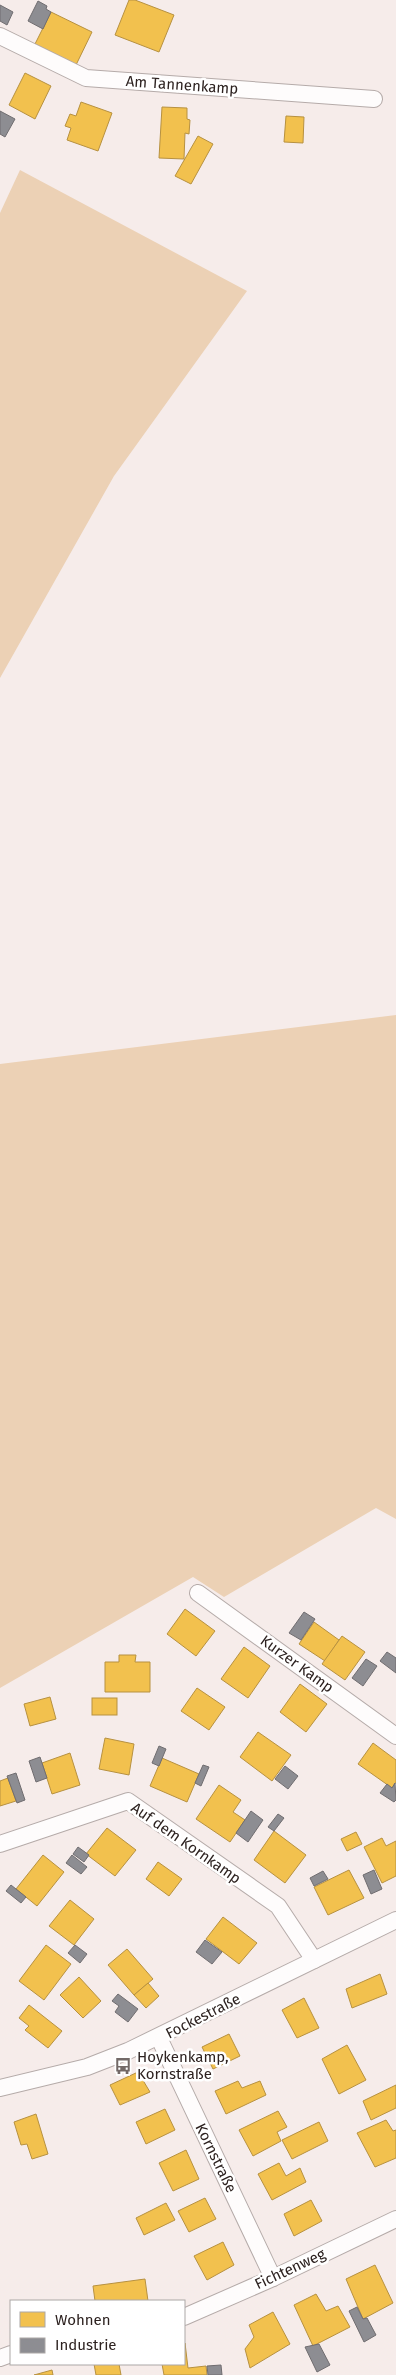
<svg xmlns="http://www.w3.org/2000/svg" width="396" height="2375" font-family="'Fira Sans',sans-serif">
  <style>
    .green { fill: #ecd1b5 }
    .homes { fill: #f2c14e; stroke: #b79140 }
    .industry { fill: #8d8d92; stroke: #706d70 }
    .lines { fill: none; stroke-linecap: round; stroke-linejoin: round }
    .minor-casing { stroke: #b5aba9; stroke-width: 18 }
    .minor { stroke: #fefcfc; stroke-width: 16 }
    .labels { text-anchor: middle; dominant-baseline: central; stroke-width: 5; stroke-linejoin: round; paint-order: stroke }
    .street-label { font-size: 15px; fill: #2d2220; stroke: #fff }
    .poi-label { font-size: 15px; fill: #2d2220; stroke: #fff; text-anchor: start }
  </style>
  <rect width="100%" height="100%" fill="#f6ecea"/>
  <g class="green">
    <path d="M20,170L247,291L114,476L0,678V213Z"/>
    <path d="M396,1015V1519L376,1508L224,1597L193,1577L0,1688V1064Z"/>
  </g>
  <g class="homes">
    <path d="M129,0H135L174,15L159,52L115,35Z"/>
    <path d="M51,12L92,32L76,65L35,44Z"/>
    <path d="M25,73L51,86L35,119L9,105Z"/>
    <path d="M81,102L112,113L98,151L67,140L71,128L65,126L70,114L76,116Z"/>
    <path d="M162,107L187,108V119L190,120L189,134L185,133L184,159L159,158Z"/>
    <path d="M286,116L304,117L303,143L284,142Z"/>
    <path d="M198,136L213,144L191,184L175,176Z"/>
    <path d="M185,1609L215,1631L196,1656L167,1634Z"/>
    <path d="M314,1622L339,1640L325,1661L299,1644Z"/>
    <path d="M342,1636L365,1652L345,1680L322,1664Z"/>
    <path d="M244,1647L270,1666L248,1698L221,1679Z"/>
    <path d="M119,1655H136L135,1662H150V1692H105V1662H119Z"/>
    <path d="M300,1684L327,1704L306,1732L280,1712Z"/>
    <path d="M197,1688L225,1707L209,1730L181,1711Z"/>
    <path d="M50,1697L56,1719L30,1726L24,1704Z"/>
    <rect x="92" y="1698" width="25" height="17"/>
    <path d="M258,1732L291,1755L272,1781L240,1757Z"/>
    <path d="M105,1738L134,1744L129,1775L99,1769Z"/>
    <path d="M373,1743L396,1760V1782L392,1788L358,1764Z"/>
    <path d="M70,1753L80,1785L52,1794L42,1763Z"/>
    <path d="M162,1758L199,1774L187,1802L150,1786Z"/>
    <path d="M8,1778L16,1801L0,1806V1781Z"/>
    <path d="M219,1785L241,1800L233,1812L245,1820L230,1842L196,1819Z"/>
    <path d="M107,1828L136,1850L115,1876L86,1854Z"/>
    <path d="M274,1831L306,1855L285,1883L254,1860Z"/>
    <path d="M356,1832L362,1844L347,1851L341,1839Z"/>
    <path d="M382,1838L386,1846L396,1841V1876L382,1883L364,1847Z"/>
    <path d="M43,1855L64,1872L37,1906L16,1889Z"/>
    <path d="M158,1862L182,1879L169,1896L146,1879Z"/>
    <path d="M349,1870L364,1898L328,1915L314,1887Z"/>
    <path d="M70,1900L94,1919L74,1945L49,1926Z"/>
    <path d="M223,1917L257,1943L239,1964L206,1939Z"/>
    <path d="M46,1945L71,1964L44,2000L19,1981Z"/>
    <path d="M127,1949L153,1979L134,1995L108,1965Z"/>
    <path d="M380,1974L387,1994L352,2008L346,1989Z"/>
    <path d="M79,1977L101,2001L83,2018L60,1995Z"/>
    <path d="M148,1983L159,1996L146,2008L134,1995Z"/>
    <path d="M304,1998L319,2028L297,2038L282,2010Z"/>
    <path d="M29,2005L62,2031L48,2048L25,2030L29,2026L19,2018Z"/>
    <path d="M229,2034L240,2056L213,2069L202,2047Z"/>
    <path d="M347,2045L366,2080L339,2094L322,2059Z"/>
    <path d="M138,2072L150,2092L120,2105L110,2085Z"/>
    <path d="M238,2081L242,2088L260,2081L266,2095L226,2114L215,2091Z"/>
    <path d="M396,2085V2108L371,2120L363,2101Z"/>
    <path d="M165,2109L175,2130L146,2144L136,2122Z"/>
    <path d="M278,2111L287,2127L277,2132L281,2141L253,2156L239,2130Z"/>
    <path d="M36,2114L48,2154L32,2159L27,2144L21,2145L14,2122Z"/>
    <path d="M386,2120L393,2131L396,2130V2158L375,2167L357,2133Z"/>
    <path d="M319,2122L328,2141L292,2159L282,2140Z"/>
    <path d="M186,2150L199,2179L173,2191L159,2163Z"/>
    <path d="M279,2163L286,2176L300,2168L306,2182L272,2200L258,2174Z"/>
    <path d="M205,2198L216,2219L189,2232L178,2211Z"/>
    <path d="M311,2200L322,2221L294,2236L284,2214Z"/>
    <path d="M166,2203L175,2220L144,2235L136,2218Z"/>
    <path d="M223,2242L234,2265L207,2280L194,2256Z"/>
    <path d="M375,2265L393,2303L363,2319L346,2279Z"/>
    <path d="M145,2279L148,2301H95L93,2286Z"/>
    <path d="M316,2294L326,2311L338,2306L350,2327L313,2346L294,2305Z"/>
    <path d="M273,2312L290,2344L250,2368L245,2349L254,2337L249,2325Z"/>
    <path d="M185,2343L188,2368L206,2366L207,2375H164L162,2364H184Z"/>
    <path d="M94,2364H119L121,2375H96Z"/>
    <path d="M52,2370L53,2375H34Z"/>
  </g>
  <g class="industry">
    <path d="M38,1L47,6L46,9L51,12L43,29L28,21Z"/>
    <path d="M0,5L13,12L7,25L0,21Z"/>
    <path d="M0,111L15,119L5,137L0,134Z"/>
    <path d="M304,1612L315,1619L301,1640L289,1633Z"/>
    <path d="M387,1652L396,1658V1673L380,1661Z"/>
    <path d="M366,1659L377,1666L363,1686L352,1678Z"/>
    <path d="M159,1746L166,1749L159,1766L152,1763Z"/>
    <path d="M40,1757L47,1778L36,1782L29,1761Z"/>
    <path d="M203,1765L209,1767L201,1786L195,1783Z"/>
    <path d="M285,1766L298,1776L288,1789L275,1779Z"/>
    <path d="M16,1773L25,1800L17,1803L7,1776Z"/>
    <path d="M395,1783L396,1800L394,1802L380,1793L387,1784L392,1788Z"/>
    <path d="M251,1811L263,1820L248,1842L236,1833Z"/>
    <path d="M278,1814L284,1818L274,1831L268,1827Z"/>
    <path d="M78,1847L89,1855L84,1862L73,1854Z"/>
    <path d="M72,1855L87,1867L81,1874L66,1863Z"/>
    <path d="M374,1870L382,1889L371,1894L363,1875Z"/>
    <path d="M323,1871L328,1879L314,1886L310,1878Z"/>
    <path d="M11,1885L26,1897L21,1903L6,1891Z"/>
    <path d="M205,1940L222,1952L212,1964L196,1952Z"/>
    <path d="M75,1945L87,1954L80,1963L68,1953Z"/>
    <path d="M118,1994L138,2009L128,2022L115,2012L119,2006L112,2001Z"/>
    <path d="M357,2307L363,2319L367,2318L376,2335L364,2342L349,2311Z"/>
    <path d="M319,2344L330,2365L317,2372L305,2347Z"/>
    <path d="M221,2365L222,2375H208L207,2366Z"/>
  </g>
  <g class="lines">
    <g class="minor-casing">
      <g id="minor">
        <path d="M0,36L86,78L374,99"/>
        <path d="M198,1593L396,1736"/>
        <path d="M0,1844L128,1801L278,1906L314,1960"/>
        <path d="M159,2038L273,2278"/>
        <path d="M0,2088L87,2067L128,2051L396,1920"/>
        <path d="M184,2317L273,2278L396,2219"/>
        <path d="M0,2358L11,2354"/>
      </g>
    </g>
    <use href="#minor" class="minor"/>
  </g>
  <defs>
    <g id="bus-bare" transform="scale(1.35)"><path d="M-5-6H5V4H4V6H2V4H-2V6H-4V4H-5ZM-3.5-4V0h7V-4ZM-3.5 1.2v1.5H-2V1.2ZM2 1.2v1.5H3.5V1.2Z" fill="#736967" stroke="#fff" stroke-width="2.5" paint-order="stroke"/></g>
  </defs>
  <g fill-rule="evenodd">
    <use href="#bus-bare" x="123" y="2066"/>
  </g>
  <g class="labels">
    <g class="street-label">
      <text transform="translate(182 85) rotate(4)">Am Tannenkamp</text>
      <text transform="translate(297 1664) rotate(36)">Kurzer Kamp</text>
      <text transform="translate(186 1843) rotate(35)">Auf dem Kornkamp</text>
      <text transform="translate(203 2016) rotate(-27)">Fockestraße</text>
      <text transform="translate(216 2158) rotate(64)">Kornstraße</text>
      <text transform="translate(290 2269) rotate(-25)">Fichtenweg</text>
    </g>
    <g class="poi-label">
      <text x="137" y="2057">Hoykenkamp,<tspan x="137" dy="17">Kornstraße</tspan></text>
    </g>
  </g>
  <rect x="10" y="2300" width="175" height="65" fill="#ffffff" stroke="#aba7a6"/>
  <rect x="20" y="2312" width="25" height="15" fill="#f2c14e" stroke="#aba7a6"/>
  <text x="55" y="2325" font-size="15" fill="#2d2220">Wohnen</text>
  <rect x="20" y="2338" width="25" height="15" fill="#8d8d92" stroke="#aba7a6"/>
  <text x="55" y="2350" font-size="15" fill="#2d2220">Industrie</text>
</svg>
